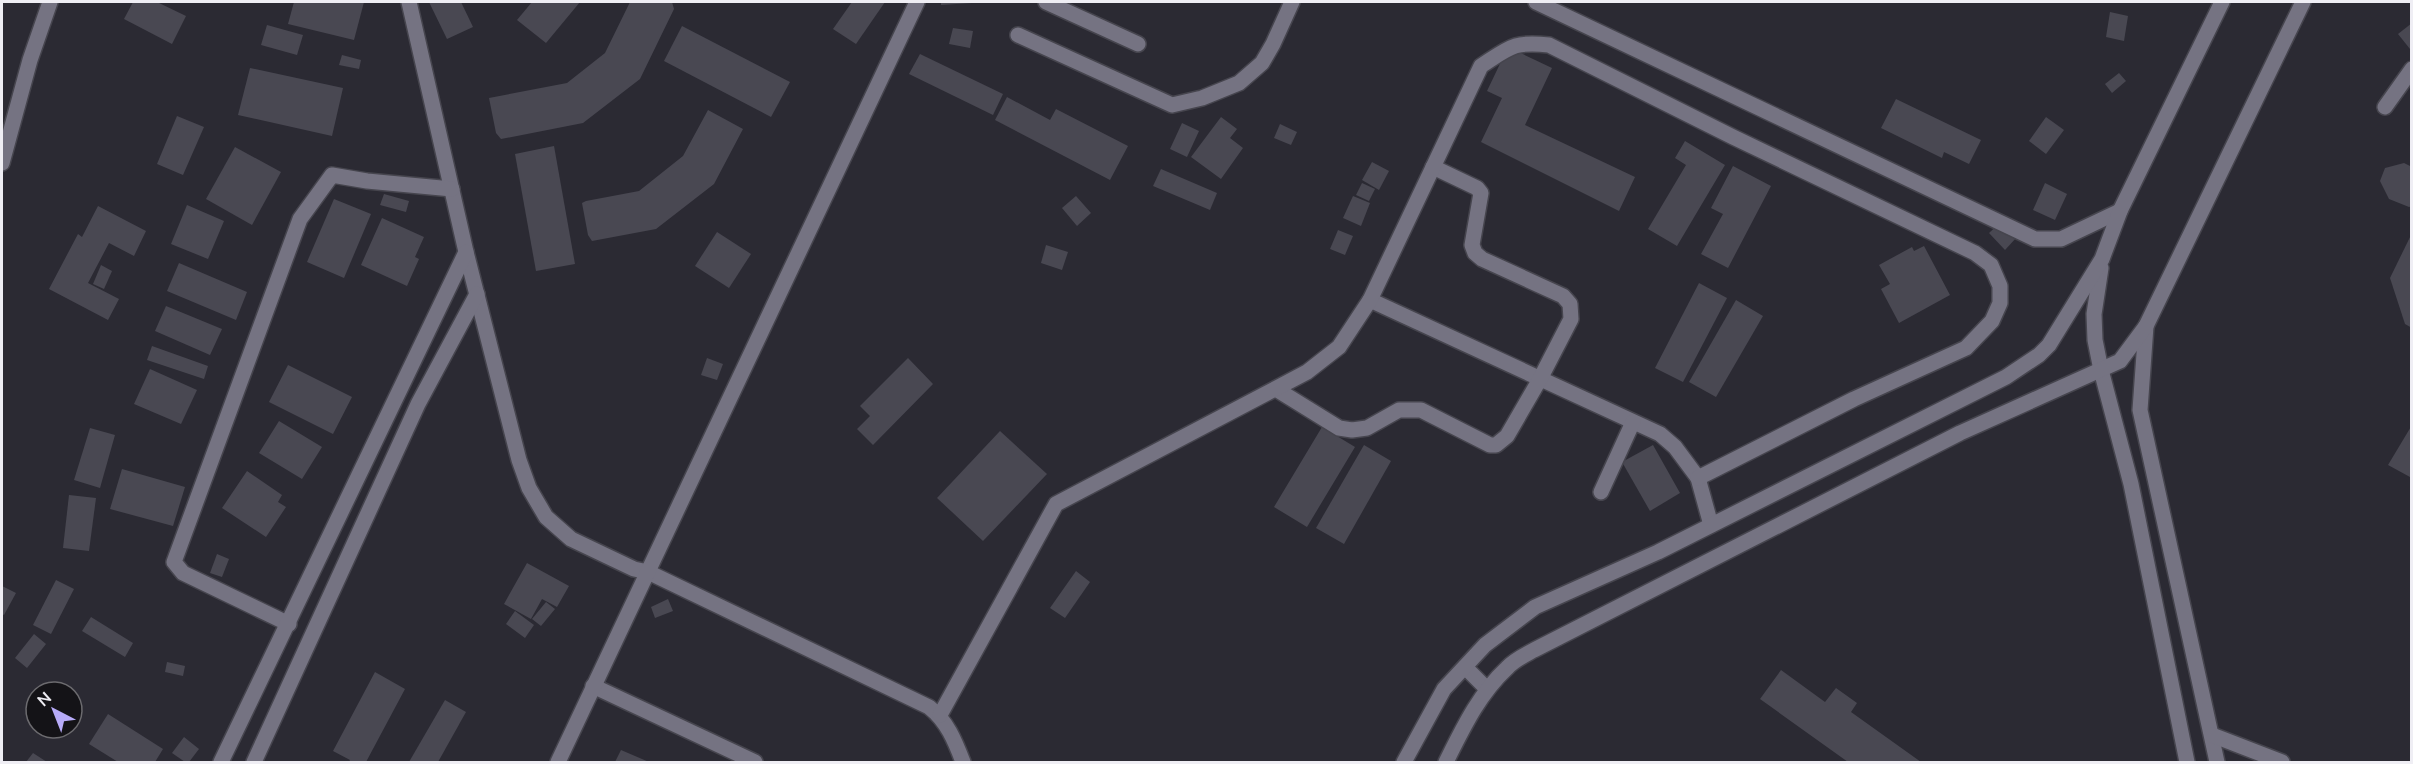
<svg xmlns="http://www.w3.org/2000/svg" width="2413" height="764" font-family="Mulish,sans-serif">
  <style>
    .building { fill: #494852 }
    .lines { fill: none; stroke-linecap: round; stroke-linejoin: round }
    .minor-casing { stroke: #46454e; stroke-width: 18 }
    .minor { stroke: #757382; stroke-width: 15 }
  </style>
  <rect width="100%" height="100%" fill="#2b2a33"/>
  <g class="building">
    <path d="M133,2H157L186,16L172,44L124,19Z"/>
    <path d="M294,2H364L354,40L288,24Z"/>
    <path d="M429,2H461L473,27L447,39Z"/>
    <path d="M532,2H580L546,43L517,20Z"/>
    <path d="M630,2H672L674,9L640,79L583,123L501,139L496,133L489,98L567,83L605,53Z"/>
    <path d="M852,2H885L856,44L833,29Z"/>
    <path d="M941,2H972V3L941,5Z"/>
    <path d="M2110,12L2128,16L2124,41L2106,37Z"/>
    <path d="M2412,23V47L2410,49L2398,34Z"/>
    <path d="M267,25L303,35L297,55L261,45Z"/>
    <path d="M682,26L790,82L771,117L664,61Z"/>
    <path d="M953,28L973,31L970,48L949,44Z"/>
    <path d="M1508,47L1552,68L1525,125L1635,177L1619,211L1481,142L1502,98L1487,91Z"/>
    <path d="M920,54L1003,94L993,115L909,74Z"/>
    <path d="M342,55L361,60L359,69L339,65Z"/>
    <path d="M250,68L343,88L332,136L238,115Z"/>
    <path d="M2119,73L2126,81L2112,93L2105,84Z"/>
    <path d="M1007,97L1050,120L1056,109L1128,146L1110,180L995,120Z"/>
    <path d="M1896,99L1981,140L1969,164L1944,152L1942,158L1881,128Z"/>
    <path d="M708,110L743,129L714,184L656,229L592,241L588,235L582,203L586,201L639,191L683,156Z"/>
    <path d="M177,116L204,127L183,175L157,164Z"/>
    <path d="M1221,117L1237,129L1230,138L1243,148L1221,179L1191,157Z"/>
    <path d="M2046,117L2064,130L2046,154L2029,141Z"/>
    <path d="M1182,123L1199,131L1187,157L1170,149Z"/>
    <path d="M1280,124L1297,132L1291,145L1274,138Z"/>
    <path d="M1685,141L1725,165L1677,246L1648,229L1686,165L1675,158Z"/>
    <path d="M554,146L575,264L536,271L515,154Z"/>
    <path d="M235,147L281,172L252,225L206,199Z"/>
    <path d="M1372,162L1389,171L1379,190L1362,180Z"/>
    <path d="M2404,163L2412,167V206L2409,207L2389,199L2380,181L2385,168Z"/>
    <path d="M1733,166L1771,186L1728,268L1701,254L1723,214L1711,208Z"/>
    <path d="M1161,169L1217,193L1210,210L1153,186Z"/>
    <path d="M1362,183L1375,189L1369,201L1356,195Z"/>
    <path d="M2045,183L2067,194L2055,220L2033,210Z"/>
    <path d="M384,194L409,201L406,212L380,205Z"/>
    <path d="M1076,196L1091,213L1077,226L1062,208Z"/>
    <path d="M1353,196L1370,203L1361,226L1343,218Z"/>
    <path d="M334,199L371,214L344,278L307,262Z"/>
    <path d="M187,205L224,221L208,259L171,244Z"/>
    <path d="M98,206L146,231L134,256L109,243L88,283L119,299L108,320L49,289L78,234L82,237Z"/>
    <path d="M382,218L424,237L415,257L419,259L407,286L361,265Z"/>
    <path d="M2002,221L2017,237L2005,250L1989,233Z"/>
    <path d="M1338,230L1353,236L1345,255L1330,249Z"/>
    <path d="M717,232L751,254L729,288L695,266Z"/>
    <path d="M2412,233V328L2405,324L2390,278Z"/>
    <path d="M1046,245L1068,252L1062,270L1041,263Z"/>
    <path d="M1924,246L1950,295L1899,323L1881,289L1890,284L1879,265L1912,247L1914,251Z"/>
    <path d="M179,263L247,292L236,320L167,291Z"/>
    <path d="M101,265L112,271L104,289L93,284Z"/>
    <path d="M1699,283L1727,298L1683,382L1655,368Z"/>
    <path d="M1736,300L1763,316L1716,397L1689,382Z"/>
    <path d="M166,306L222,329L210,355L155,331Z"/>
    <path d="M152,346L208,366L204,379L147,360Z"/>
    <path d="M707,358L723,364L717,380L701,375Z"/>
    <path d="M908,358L933,384L873,445L857,429L870,416L860,406Z"/>
    <path d="M288,365L352,397L333,434L269,402Z"/>
    <path d="M150,369L197,390L181,424L134,404Z"/>
    <path d="M279,421L322,447L302,479L259,453Z"/>
    <path d="M2412,425V473L2410,477L2388,465Z"/>
    <path d="M1322,427L1355,447L1307,527L1274,507Z"/>
    <path d="M90,428L115,435L100,488L74,480Z"/>
    <path d="M1000,431L1047,474L983,541L937,498Z"/>
    <path d="M1364,445L1391,461L1344,544L1316,528Z"/>
    <path d="M1653,445L1680,493L1650,511L1622,462Z"/>
    <path d="M122,469L185,487L173,526L110,509Z"/>
    <path d="M247,471L282,495L278,502L286,507L266,537L222,508Z"/>
    <path d="M69,495L96,498L89,551L63,548Z"/>
    <path d="M217,554L229,559L222,577L210,573Z"/>
    <path d="M527,563L569,586L557,607L542,599L531,619L504,604Z"/>
    <path d="M1076,571L1090,582L1065,618L1050,608Z"/>
    <path d="M56,580L74,589L51,634L33,625Z"/>
    <path d="M2,586L16,593L4,615L2,614Z"/>
    <path d="M668,599L673,611L655,618L651,607Z"/>
    <path d="M546,602L555,609L541,626L532,619Z"/>
    <path d="M515,611L534,625L525,638L506,624Z"/>
    <path d="M91,617L133,643L125,657L82,631Z"/>
    <path d="M34,634L46,644L27,668L15,658Z"/>
    <path d="M167,662L185,666L183,676L165,672Z"/>
    <path d="M1781,670L1825,702L1836,688L1857,703L1851,712L1921,762H1848L1760,699Z"/>
    <path d="M375,672L405,689L366,762H349L350,760L333,751Z"/>
    <path d="M445,700L466,712L438,762H409Z"/>
    <path d="M108,714L163,749L155,762H118L89,744Z"/>
    <path d="M184,737L199,749L189,762H185L172,753Z"/>
    <path d="M621,750L649,762H615Z"/>
    <path d="M33,753L47,762H26Z"/>
  </g>
  <g class="lines">
    <g class="minor-casing">
      <g id="minor">
        <path d="M409,2L466,252L519,460L529,488L546,517L571,539L634,569L648,572L929,707C947,721 955,741 963,762"/>
        <path d="M1046,2L1138,44"/>
        <path d="M1536,2L2035,239H2061L2120,211"/>
        <path d="M1018,35L1172,105L1202,98L1239,83L1262,63L1273,44L1292,2"/>
        <path d="M2385,107L2412,69"/>
        <path d="M2,163L30,60L50,2"/>
        <path d="M2101,268L2094,314L2095,340L2101,370L2131,484L2187,762"/>
        <path d="M1370,300L1660,434L1675,447L1698,478L1711,525"/>
        <path d="M2146,326L2140,410L2217,762"/>
        <path d="M1276,389L1339,428L1352,430L1367,428L1399,410H1421L1490,445H1496L1507,436L1540,379L1571,319L1570,304L1563,296L1482,259L1475,253L1472,245L1481,193L1477,188L1433,167"/>
        <path d="M1601,492L1633,422"/>
        <path d="M289,624L183,573L174,562L300,219L332,175L367,181L452,189"/>
        <path d="M1465,667L1487,689"/>
        <path d="M593,686L755,762"/>
        <path d="M940,715L1056,504L1307,372L1339,347L1370,300L1481,66C1510,47 1514,41 1549,45L1733,137L1975,253L1991,265L2000,286V303L1992,321L1966,348L1854,399L1698,478"/>
        <path d="M2212,735L2282,762"/>
        <path d="M221,762L466,252"/>
        <path d="M254,762L418,404L477,294"/>
        <path d="M558,762L917,2"/>
        <path d="M1404,762L1444,689L1485,645L1535,607L1658,552L2006,377L2039,355L2049,345L2102,259L2120,211L2222,2"/>
        <path d="M1446,762C1463,728 1479,694 1507,668C1514,660 1525,655 1534,650L1960,433L2120,361L2146,326L2303,2"/>
      </g>
    </g>
    <use href="#minor" class="minor"/>
  </g>
  <rect width="2413" height="764" fill="none" stroke="#efeef4" stroke-width="6"/>
  <g transform="translate(54 710) rotate(318)"><circle r="28" fill="#141317" stroke="#6c6b6f" stroke-width="1.5"/>
  <path d="M0-4.5L10 22L0 15L-10 22Z" fill="#b7abf8"/>
  <text y="-9" font-size="16" font-weight="bold" text-anchor="middle" fill="#efeef4">N</text>
  </g>
</svg>
